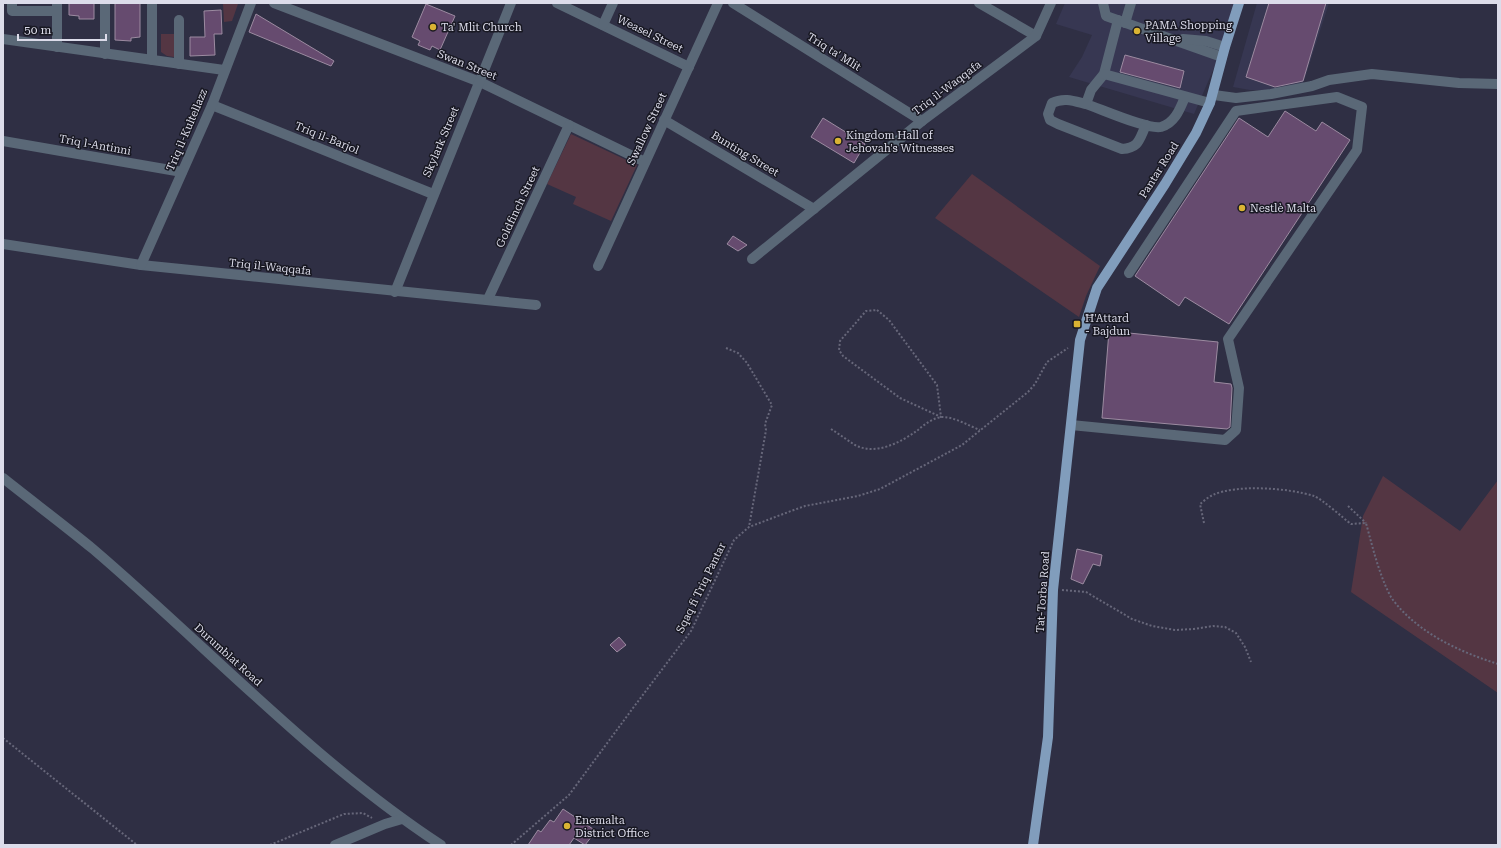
<svg xmlns="http://www.w3.org/2000/svg" width="1501" height="848" font-family="'Roboto Serif',serif">
  <style>
    .built { fill: #373752 }
    .green { fill: #543643 }
    .building { fill: #664b6f; stroke: #9c8ba1 }
    .lines { fill: none; stroke-linecap: round; stroke-linejoin: round }
    .path { stroke: #67677a; stroke-width: 2; stroke-dasharray: 2 2; stroke-linecap: butt }
    .minor { stroke: #5a6877; stroke-width: 10 }
    .major { stroke: #819dbc; stroke-width: 10 }
    .poi-dot { fill: #dab333; stroke: #181822; stroke-width: 1.5 }
    .labels { text-anchor: middle; dominant-baseline: central; stroke-width: 3; stroke-linejoin: round; paint-order: stroke }
    .poi-label { font-size: 11px; fill: #dcdcea; stroke: #181822; text-anchor: start }
    .street-label { font-size: 11px; fill: #dcdcea; stroke: #181822 }
  </style>
  <rect width="100%" height="100%" fill="#2f2f44"/>
  <g class="built">
    <path d="M1065,3H1235L1214,68L1194,114L1069,77L1082,57L1092,35L1056,24Z"/>
    <path d="M1257,3H1329L1303,84L1273,90H1250L1233,87Z"/>
  </g>
  <g class="green">
    <path d="M223,4H238L232,21L224,22Z"/>
    <path d="M161,34H177L174,57L167,56L161,52Z"/>
    <path d="M571,134L637,165L611,221L573,204L576,197L547,184Z"/>
    <path d="M972,174L1100,266L1086,296L1079,317L935,218Z"/>
    <path d="M1383,476L1460,531L1498,480V693L1351,592L1363,516Z"/>
  </g>
  <g class="building">
    <path d="M69,3H94V19H79V16L69,15Z"/>
    <path d="M115,3H140V37L131,38V41L115,40Z"/>
    <path d="M1269,3H1326L1303,81L1275,87L1246,77Z"/>
    <path d="M426,4L455,16L440,50L432,46L430,50L418,45L420,41L412,37Z"/>
    <path d="M221,10L222,34H214L215,55L190,56V37H205L204,11Z"/>
    <path d="M256,14L334,61L331,66L249,32Z"/>
    <path d="M1125,55L1184,71L1180,88L1120,72Z"/>
    <path d="M1285,111L1316,131L1322,122L1350,140L1229,324L1185,297L1179,306L1135,276L1239,118L1268,137Z"/>
    <path d="M823,118L865,144L854,163L811,137Z"/>
    <path d="M733,236L747,245L738,251L727,244Z"/>
    <path d="M1109,331L1218,342L1214,382L1231,384L1232,388L1230,427L1227,429L1102,418Z"/>
    <path d="M1077,549L1102,555L1100,566L1093,564L1083,584L1071,579Z"/>
    <path d="M619,637L626,645L617,652L610,645Z"/>
    <path d="M563,809L596,831L585,845L574,838L569,845H528L538,830L541,832L550,820L554,822Z"/>
  </g>
  <g class="lines">
    <g class="path">
      <path d="M877,310L889,320L937,385L941,417L900,398L843,356L839,350L840,341L866,311Z"/>
      <path d="M726,348L738,353L747,363L772,405L765,424L766,430L749,527"/>
      <path d="M831,429C839,434 847,440 855,445C876,456 901,442 918,430C925,424 933,418 942,417C955,417 969,426 980,430"/>
      <path d="M1348,506L1366,523"/>
      <path d="M1204,523L1200,504C1204,501 1208,497 1213,495C1236,484 1289,488 1314,496C1322,499 1343,518 1351,524L1366,523C1372,545 1377,566 1386,587C1388,591 1390,596 1393,600C1418,633 1460,652 1498,664"/>
      <path d="M1062,590L1086,592L1132,619L1152,626L1175,630L1194,629L1213,626L1225,627L1236,633L1245,647L1251,662"/>
      <path d="M3,738L137,845"/>
      <path d="M270,845L344,814L363,813L372,818"/>
      <path d="M511,845L569,795L633,708L691,631L734,540L749,527L791,511L805,506L858,496L880,489L962,445L1028,392L1035,384L1047,362L1068,348"/>
    </g>
    <g class="minor">
      <path d="M274,3L480,82L645,162"/>
      <path d="M557,3L689,67"/>
      <path d="M733,3L922,121"/>
      <path d="M979,3L1036,36"/>
      <path d="M1103,3L1106,16L1222,57"/>
      <path d="M12,4V11H57"/>
      <path d="M1118,20L1104,74L1091,90L1086,104C1101,109 1148,130 1161,127C1175,123 1180,109 1185,97"/>
      <path d="M1125,23L1131,3"/>
      <path d="M603,25L613,3"/>
      <path d="M3,39L224,70"/>
      <path d="M1183,39L1206,41L1225,47"/>
      <path d="M57,47V3"/>
      <path d="M105,54V3"/>
      <path d="M152,60V3"/>
      <path d="M179,64V20"/>
      <path d="M1104,74L1210,103"/>
      <path d="M1214,95L1236,98L1271,94L1312,86L1329,80L1372,74L1459,83L1498,84"/>
      <path d="M1086,104C1074,101 1064,97 1052,103L1048,114L1050,120L1058,124L1122,149C1139,148 1139,140 1146,125"/>
      <path d="M212,105L433,194"/>
      <path d="M664,120L814,209"/>
      <path d="M3,141L182,172"/>
      <path d="M3,244L141,265L536,305"/>
      <path d="M752,259L922,121L1036,36L1051,3"/>
      <path d="M141,265L212,105L251,3"/>
      <path d="M598,266L718,3"/>
      <path d="M395,292L511,3"/>
      <path d="M488,299L569,125"/>
      <path d="M1071,425L1225,440L1236,430L1239,388L1228,339L1357,150L1362,107L1337,97L1236,111L1129,273"/>
      <path d="M3,478C33,502 64,525 93,549C209,648 313,761 441,845"/>
      <path d="M335,845L385,824L402,819"/>
    </g>
    <path class="major" d="M1033,845L1048,737L1053,590L1080,340L1097,288L1165,184L1196,133L1210,103L1225,47L1239,3"/>
  </g>
  <g class="poi-dot">
    <circle cx="433" cy="27" r="4"/>
    <circle cx="1137" cy="31" r="4"/>
    <circle cx="838" cy="141" r="4"/>
    <circle cx="1242" cy="208" r="4"/>
    <rect x="1073" y="320" width="8" height="8" rx="2"/>
    <circle cx="567" cy="826" r="4"/>
  </g>
  <g class="labels">
    <g class="poi-label">
      <text x="1145" y="25">PAMA Shopping<tspan x="1145" dy="13">Village</tspan></text>
      <text x="441" y="27">Ta' Mlit Church</text>
      <text x="846" y="135">Kingdom Hall of<tspan x="846" dy="13">Jehovah's Witnesses</tspan></text>
      <text x="1250" y="208">Nestlè Malta</text>
      <text x="1085" y="318">Ħ'Attard<tspan x="1085" dy="13">- Bajdun</tspan></text>
      <text x="575" y="820">Enemalta<tspan x="575" dy="13">District Office</tspan></text>
    </g>
    <g class="street-label">
      <text transform="translate(650 34) rotate(26)">Weasel Street</text>
      <text transform="translate(834 52) rotate(32)">Triq ta' Mlit</text>
      <text transform="translate(467 65) rotate(22)">Swan Street</text>
      <text transform="translate(947 88) rotate(-37)">Triq il-Waqqafa</text>
      <text transform="translate(647 129) rotate(-65)">Swallow Street</text>
      <text transform="translate(187 130) rotate(-67)">Triq il-Kultellazz</text>
      <text transform="translate(327 138) rotate(22)">Triq il-Barjol</text>
      <text transform="translate(441 142) rotate(-67)">Skylark Street</text>
      <text transform="translate(95 145) rotate(10)">Triq l-Antinni</text>
      <text transform="translate(745 154) rotate(31)">Bunting Street</text>
      <text transform="translate(1159 170) rotate(-58)">Pantar Road</text>
      <text transform="translate(518 207) rotate(-65)">Goldfinch Street</text>
      <text transform="translate(270 267) rotate(6)">Triq il-Waqqafa</text>
      <text transform="translate(701 588) rotate(-64)">Sqaq fi Triq Pantar</text>
      <text transform="translate(1043 592) rotate(-86)">Tat-Torba Road</text>
      <text transform="translate(228 655) rotate(42)">Durumblat Road</text>
    </g>
  </g>
  <rect width="1501" height="848" fill="none" stroke="#dcdcea" stroke-width="8"/>
  <path d="M18 34v6h88v-6" fill="none" stroke="#dcdcea" stroke-width="2"/>
  <text x="24" y="34" font-size="12" fill="#dcdcea" stroke="#181822" stroke-width="3" paint-order="stroke">50 m</text>
</svg>
